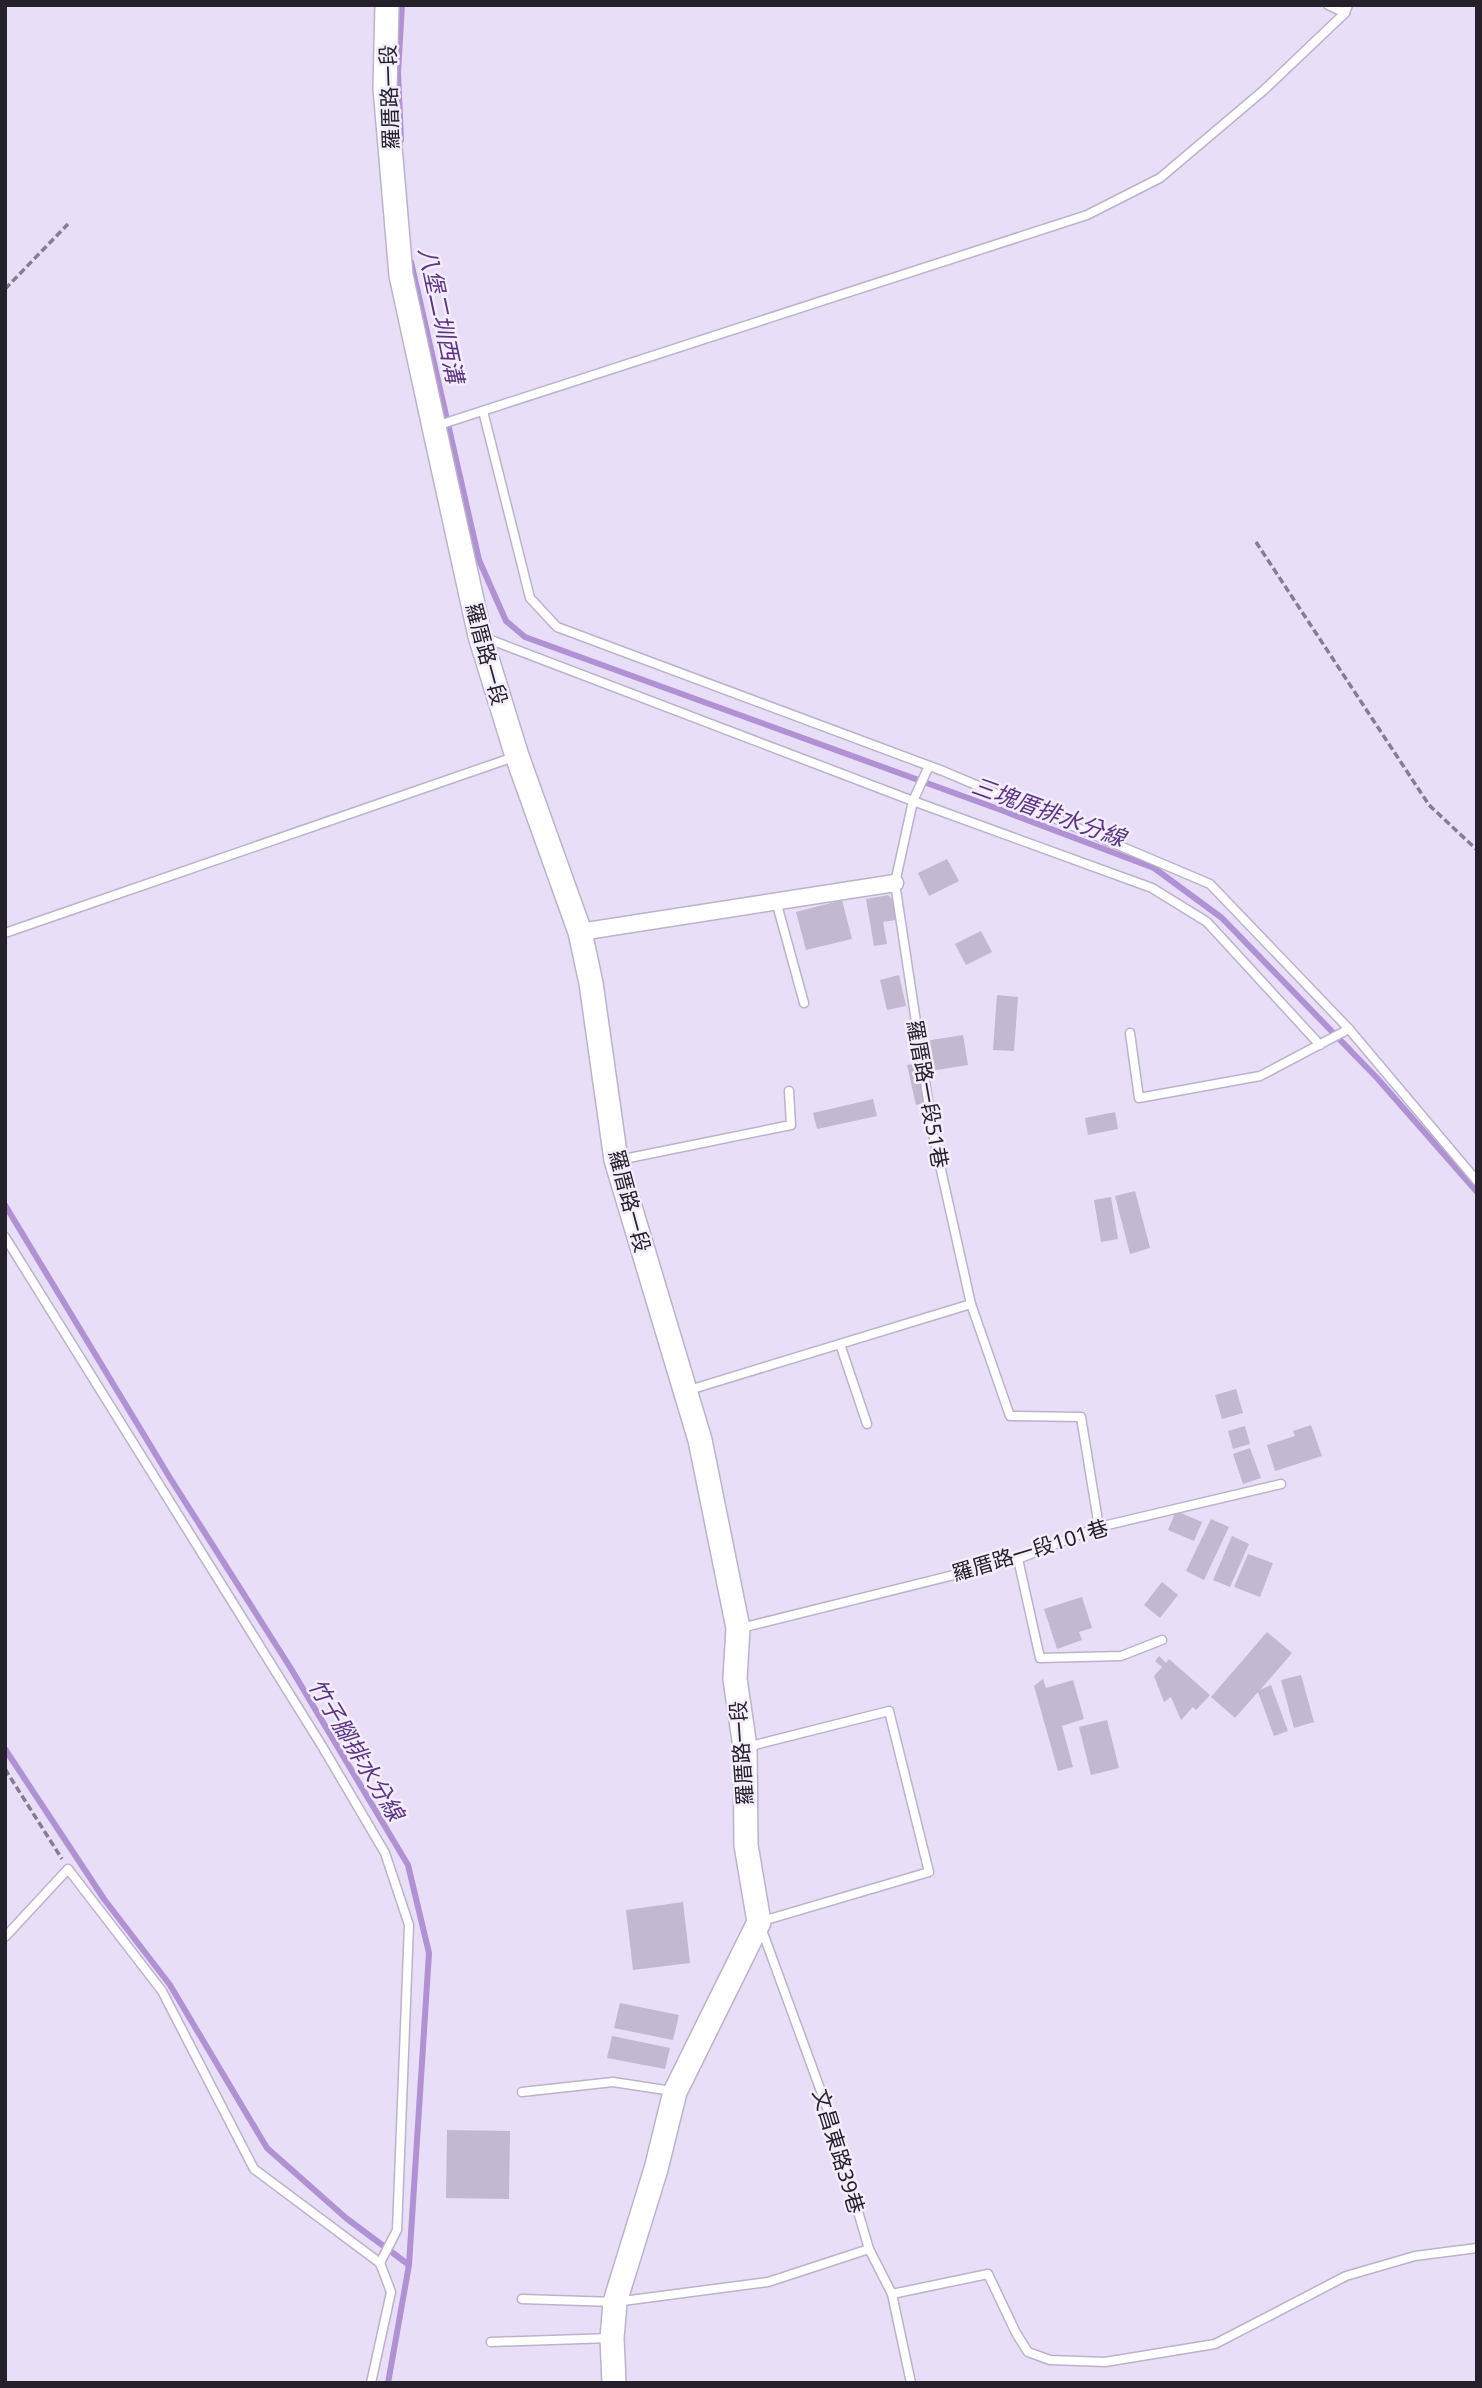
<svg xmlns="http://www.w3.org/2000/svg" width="1482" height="2388" font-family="'Noto Sans','Noto Sans TC',sans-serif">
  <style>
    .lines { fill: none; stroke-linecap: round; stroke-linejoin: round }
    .stream { stroke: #af91d4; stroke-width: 6 }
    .building { fill: #c2b8d0 }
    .lane-casing { stroke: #bcb2ca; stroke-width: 11 }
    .street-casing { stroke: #bcb2ca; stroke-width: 19 }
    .secondary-casing { stroke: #bcb2ca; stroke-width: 26 }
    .path { stroke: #857e90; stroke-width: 3.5; stroke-dasharray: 7 3.5; stroke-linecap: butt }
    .lane { stroke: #fff; stroke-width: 8 }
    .street { stroke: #fff; stroke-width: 16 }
    .secondary { stroke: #fff; stroke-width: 23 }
    .labels { text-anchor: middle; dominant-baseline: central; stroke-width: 5; stroke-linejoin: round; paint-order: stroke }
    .street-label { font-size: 21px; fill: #25212b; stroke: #f3edfc }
    .water-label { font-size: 23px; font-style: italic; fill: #5c3485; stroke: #f3edfc }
  </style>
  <rect width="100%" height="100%" fill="#e8def7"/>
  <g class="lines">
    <g class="stream">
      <path d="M401,140L398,73L402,5"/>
      <path d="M411,262L479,560L506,621L525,637L1001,810L1154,868L1222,918L1377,1078L1477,1192"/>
      <path d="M5,1205L170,1478L290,1667L408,1865L429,1953L409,2265L388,2383"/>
      <path d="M5,1749L104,1899L170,1985L267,2148L346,2218L409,2265"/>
    </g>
  </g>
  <g class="building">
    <path d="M947,859L959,881L929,896L918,873Z"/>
    <path d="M888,895L893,900L896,920L883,922L887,944L874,946L866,899Z"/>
    <path d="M842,900L852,939L806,950L796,912Z"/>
    <path d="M981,931L992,952L966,965L955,944Z"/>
    <path d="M899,975L906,1006L887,1010L880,980Z"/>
    <path d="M997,995L1018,997L1014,1051L993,1050Z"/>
    <path d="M963,1035L968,1065L930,1071L925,1041Z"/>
    <path d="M917,1063L927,1102L916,1105L907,1065Z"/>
    <path d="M873,1099L877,1116L817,1129L813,1113Z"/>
    <path d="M1115,1112L1118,1129L1088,1135L1085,1118Z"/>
    <path d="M1135,1191L1150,1248L1130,1254L1115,1196Z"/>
    <path d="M1111,1197L1118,1239L1101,1242L1094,1200Z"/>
    <path d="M1236,1389L1243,1413L1222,1419L1215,1395Z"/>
    <path d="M1311,1425L1322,1456L1275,1471L1267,1445L1295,1436L1293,1431Z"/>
    <path d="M1245,1426L1250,1444L1233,1449L1228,1431Z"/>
    <path d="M1250,1448L1261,1478L1243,1484L1233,1454Z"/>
    <path d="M1176,1511L1202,1522L1194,1541L1168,1530Z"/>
    <path d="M1211,1519L1229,1527L1204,1580L1186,1571Z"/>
    <path d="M1232,1536L1249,1544L1230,1587L1213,1580Z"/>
    <path d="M1248,1554L1273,1563L1260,1597L1234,1587Z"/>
    <path d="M1162,1582L1178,1595L1160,1618L1144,1605Z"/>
    <path d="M1082,1597L1092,1628L1079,1632L1082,1640L1057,1649L1044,1609Z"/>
    <path d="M1267,1632L1292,1653L1260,1690L1271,1685L1288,1731L1274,1736L1258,1692L1235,1718L1211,1697Z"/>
    <path d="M1159,1656L1166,1663L1169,1659L1210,1695L1196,1710L1193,1707L1181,1720L1171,1697L1164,1702L1154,1676L1162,1667L1155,1661Z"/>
    <path d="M1301,1675L1314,1722L1294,1728L1281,1680Z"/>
    <path d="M1043,1679L1046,1688L1073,1680L1084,1719L1062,1726L1073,1767L1058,1771L1034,1686Z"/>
    <path d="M1107,1720L1119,1768L1091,1775L1079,1727Z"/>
    <path d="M683,1902L690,1963L633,1970L626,1910Z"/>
    <path d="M620,2003L679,2015L673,2040L614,2028Z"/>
    <path d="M612,2036L670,2048L665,2069L607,2058Z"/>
    <path d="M447,2130L510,2131L509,2199L446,2198Z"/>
  </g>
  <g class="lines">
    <g class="lane-casing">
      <g id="lane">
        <path d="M1328,5L1345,13"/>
        <path d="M483,411L530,598L557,627L943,771L1210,884L1349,1029L1477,1181"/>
        <path d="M436,426L1087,215L1160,178L1264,90L1345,13L1348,5"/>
        <path d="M483,637L913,801L1152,888L1207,922L1320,1045"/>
        <path d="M929,766L913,801L895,883L933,1134L971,1304L1010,1416L1081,1417L1099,1527"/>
        <path d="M776,901L804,1003"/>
        <path d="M5,933L514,757"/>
        <path d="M1130,1033L1139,1098L1260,1076L1349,1029"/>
        <path d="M619,1160L791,1125L789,1091"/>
        <path d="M5,1237L322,1746L385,1853L409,1925L397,2230L380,2263"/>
        <path d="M840,1344L867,1424"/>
        <path d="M686,1391L971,1304"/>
        <path d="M1018,1559L1040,1658L1121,1656L1162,1640"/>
        <path d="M741,1628L1018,1559L1099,1527L1281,1484"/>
        <path d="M747,1747L889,1711L929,1872L759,1922L830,2116L869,2249L892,2294L911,2383"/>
        <path d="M5,1937L68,1869L162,1991L254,2169L380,2263L391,2292L371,2383"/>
        <path d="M522,2092L613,2082L672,2091"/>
        <path d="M892,2294L988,2274L1016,2333L1028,2352L1050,2360L1105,2362L1215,2344L1346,2276L1415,2256L1477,2248"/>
        <path d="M522,2299L615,2302L768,2282L869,2249"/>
        <path d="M491,2342L611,2338"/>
      </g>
    </g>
    <g class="street-casing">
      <path id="street" d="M580,932L895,883"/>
    </g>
    <g class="secondary-casing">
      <path id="secondary" d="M387,5L385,88L401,275L434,427L480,636L517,756L580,932L591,983L616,1160L700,1440L738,1628L735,1679L745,1747L746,1845L759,1922L675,2092L656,2169L615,2302L612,2338L614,2383"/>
    </g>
    <g class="path">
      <path d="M5,289L68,224"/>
      <path d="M1256,542L1429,805L1477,850"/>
      <path d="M5,1769L62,1859"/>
    </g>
    <use href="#lane" class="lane"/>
    <use href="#street" class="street"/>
    <use href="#secondary" class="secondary"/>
  </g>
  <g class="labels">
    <g class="street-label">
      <text transform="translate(389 97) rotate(-92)">羅厝路一段</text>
      <text transform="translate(487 654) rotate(75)">羅厝路一段</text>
      <text transform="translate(928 1094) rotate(80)">羅厝路一段51巷</text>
      <text transform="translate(630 1201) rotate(75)">羅厝路一段</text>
      <text transform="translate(1030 1550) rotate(-17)">羅厝路一段101巷</text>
      <text transform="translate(741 1753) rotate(-94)">羅厝路一段</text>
      <text transform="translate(839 2151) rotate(73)">文昌東路39巷</text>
    </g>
    <g class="water-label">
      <text transform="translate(442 315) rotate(78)">八堡二圳西溝</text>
      <text transform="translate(1049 811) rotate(20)">三塊厝排水分線</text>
      <text transform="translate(357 1749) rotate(59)">竹子腳排水分線</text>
    </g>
  </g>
  <rect width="1482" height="2388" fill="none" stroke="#25212b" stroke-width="14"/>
</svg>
